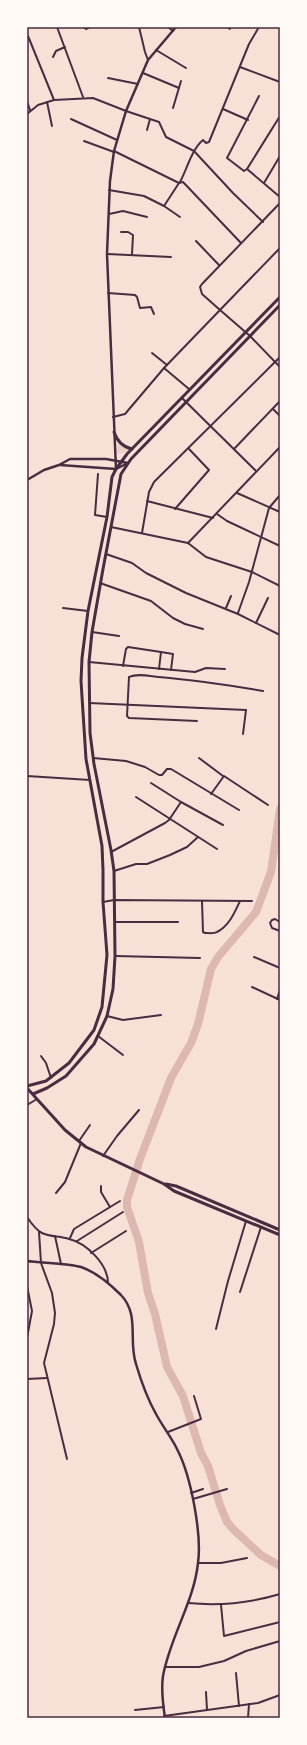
<svg xmlns="http://www.w3.org/2000/svg" width="307" height="1745" font-family="Mulish,sans-serif">
  <style>
    .green { fill: #ebcfc5 }
    .lines { fill: none; stroke-linecap: round; stroke-linejoin: round }
    .river { stroke: #dcb8b0; stroke-width: 8 }
    .minor { stroke: #4a2c40; stroke-width: 2 }
    .tertiary { stroke: #4a2c40; stroke-width: 2.5 }
    .primary { stroke: #4a2c40; stroke-width: 3 }
    .trunk { stroke: #4a2c40; stroke-width: 3 }
    .neatline { fill: none; stroke: #4a2c40; stroke-width: 1.5 }
  </style>
  <rect width="100%" height="100%" fill="#f7e1d7"/>
  <path class="green" d="M118,442L130,448L127,452L117,454Z"/>
  <g class="lines">
    <path class="river" d="M280,809L271,872L256,912L218,957L211,969L198,1024L191,1043L171,1078L140,1159L127,1200V1207L139,1242L148,1293L155,1314L167,1367L183,1396L201,1453L208,1466L220,1505L227,1522L234,1530L261,1555L280,1566"/>
    <g class="minor">
      <path d="M57,27L83,97"/>
      <path d="M83,27L86,29L90,27"/>
      <path d="M139,27L145,52L148,60"/>
      <path d="M168,27L173,31"/>
      <path d="M227,27L230,29"/>
      <path d="M28,36L54,100"/>
      <path d="M156,50L186,68"/>
      <path d="M53,57L56,51L65,47"/>
      <path d="M240,67L280,82"/>
      <path d="M143,73L179,88"/>
      <path d="M108,78L138,84"/>
      <path d="M259,96L227,158L244,171L247,169L280,197"/>
      <path d="M27,101L30,110"/>
      <path d="M47,102L52,126"/>
      <path d="M173,108L181,81"/>
      <path d="M223,109L248,120"/>
      <path d="M27,114L38,105L54,100L93,98L126,111L159,122L166,137L194,151L233,193L263,222"/>
      <path d="M71,119L117,140"/>
      <path d="M147,130L150,119"/>
      <path d="M84,141L114,152"/>
      <path d="M114,151L179,183"/>
      <path d="M247,169L280,116"/>
      <path d="M180,182C187,169 192,149 203,140L206,143L209,142L249,44L259,27"/>
      <path d="M179,183L183,182L241,243"/>
      <path d="M264,183L280,156"/>
      <path d="M109,190L144,196L164,206L180,217"/>
      <path d="M164,206L179,183"/>
      <path d="M109,214L123,211L147,217"/>
      <path d="M121,232H128L133,235L132,254"/>
      <path d="M196,241L219,265"/>
      <path d="M280,248L220,310L250,336L280,367"/>
      <path d="M107,254L171,257"/>
      <path d="M108,293L135,295L137,297L140,308L151,307L154,314"/>
      <path d="M152,353L167,365"/>
      <path d="M164,368L189,389"/>
      <path d="M182,398L256,471"/>
      <path d="M273,409L280,416"/>
      <path d="M113,417L125,414L164,368L220,310L202,294L200,287L202,284L280,203"/>
      <path d="M234,449L280,401"/>
      <path d="M98,474L95,515L107,517"/>
      <path d="M237,493L280,512"/>
      <path d="M147,501L213,518"/>
      <path d="M175,509L209,470L189,449"/>
      <path d="M217,514L227,521L280,546"/>
      <path d="M111,527L188,543L280,447"/>
      <path d="M142,533L149,492L154,482L280,357"/>
      <path d="M188,543L206,557L252,572L280,586"/>
      <path d="M106,554L132,563L146,573L186,593L238,614L280,635"/>
      <path d="M100,583L151,601L173,618L185,624L203,629"/>
      <path d="M63,608L88,611"/>
      <path d="M226,608L231,596"/>
      <path d="M238,613L249,582L269,508L280,495"/>
      <path d="M256,623L268,598"/>
      <path d="M92,632L119,636"/>
      <path d="M161,652L173,654L171,670"/>
      <path d="M89,662L195,672L206,668L225,669"/>
      <path d="M123,666L126,649L128,647L161,652L159,669"/>
      <path d="M89,703L246,710"/>
      <path d="M197,721L129,718L127,716L129,677C138,673 149,676 159,677C194,680 228,685 263,691"/>
      <path d="M243,734L246,710"/>
      <path d="M93,758L126,761L145,767L159,775H162L167,769H171L239,810"/>
      <path d="M199,758L223,776"/>
      <path d="M27,776L90,780"/>
      <path d="M151,783L181,802L223,825"/>
      <path d="M211,794L224,776L268,805"/>
      <path d="M136,797L217,849"/>
      <path d="M111,852L165,823L169,820L181,802"/>
      <path d="M114,871L136,864H147L170,855L187,847L198,837"/>
      <path d="M202,901L203,932L205,933C208,933 214,934 217,932C229,926 235,912 240,901"/>
      <path d="M103,902L114,900L252,901"/>
      <path d="M115,922H178"/>
      <path d="M280,922L275,919L272,920L270,923L272,928L280,931"/>
      <path d="M115,956L200,958"/>
      <path d="M254,957L280,968"/>
      <path d="M252,987L280,1000"/>
      <path d="M277,999L280,990"/>
      <path d="M107,1016L123,1020L161,1015"/>
      <path d="M98,1036L123,1055"/>
      <path d="M41,1056L46,1063L51,1078"/>
      <path d="M27,1105L37,1099"/>
      <path d="M79,1141L90,1125"/>
      <path d="M103,1156L117,1136L139,1110"/>
      <path d="M101,1186V1192L110,1207"/>
      <path d="M56,1193L65,1182L81,1143"/>
      <path d="M27,1217C31,1223 36,1230 42,1233C50,1237 60,1236 69,1239C86,1243 108,1264 108,1283"/>
      <path d="M39,1232L41,1263L52,1293L55,1313L54,1324L44,1363L67,1459"/>
      <path d="M55,1236L61,1264"/>
      <path d="M70,1238L74,1229L120,1201"/>
      <path d="M77,1241L123,1212"/>
      <path d="M91,1253L126,1231"/>
      <path d="M27,1286L32,1311L27,1338"/>
      <path d="M240,1292L261,1227"/>
      <path d="M216,1329L228,1281L246,1221"/>
      <path d="M27,1379L47,1378"/>
      <path d="M168,1432L201,1419L194,1396"/>
      <path d="M191,1493L203,1489"/>
      <path d="M193,1499L227,1489"/>
      <path d="M198,1563H221L247,1558"/>
      <path d="M188,1603C219,1606 250,1603 280,1594"/>
      <path d="M221,1605L224,1636L280,1622"/>
      <path d="M165,1667H199L224,1661L246,1651L280,1641"/>
      <path d="M236,1673L239,1706"/>
      <path d="M206,1692L207,1710"/>
      <path d="M135,1710L164,1707"/>
      <path d="M164,1716L258,1703L280,1695"/>
      <path d="M248,1718L249,1704"/>
    </g>
    <g class="tertiary">
      <path d="M60,465L116,469"/>
      <path d="M116,469L107,254L110,181L114,151L126,111L148,60L176,27"/>
      <path d="M116,469L128,463"/>
      <path d="M27,480L44,470L59,465L70,459H106L128,463"/>
      <path d="M27,1261C42,1263 68,1263 81,1267C96,1272 110,1284 121,1295C140,1315 128,1340 136,1364C141,1381 147,1398 156,1414C163,1427 172,1438 178,1451C191,1477 202,1534 198,1563C194,1602 170,1637 163,1676C161,1689 163,1705 165,1718"/>
    </g>
    <g class="primary">
      <path d="M114,432C117,441 123,447 132,449"/>
      <path d="M27,1086L46,1081L69,1063L94,1030L102,1007L107,955L103,902V870L102,846L86,759L81,681L82,658L88,611L107,517L112,477L116,469L127,454L280,297"/>
      <path d="M33,1094L47,1088L66,1076L94,1044L107,1016L113,989L115,956L114,871L111,850L94,764L90,733L89,662L92,632L103,569L121,474L131,459L280,305"/>
    </g>
    <g class="trunk">
      <path d="M27,1088L65,1130L86,1147L164,1184L174,1191L280,1235"/>
      <path d="M166,1184L176,1186L280,1230"/>
    </g>
  </g>
  <rect width="307" height="1745" fill="none" stroke="#fffaf5" stroke-width="56"/>
  <rect x="28" y="28" width="251" height="1689" class="neatline"/>
</svg>
